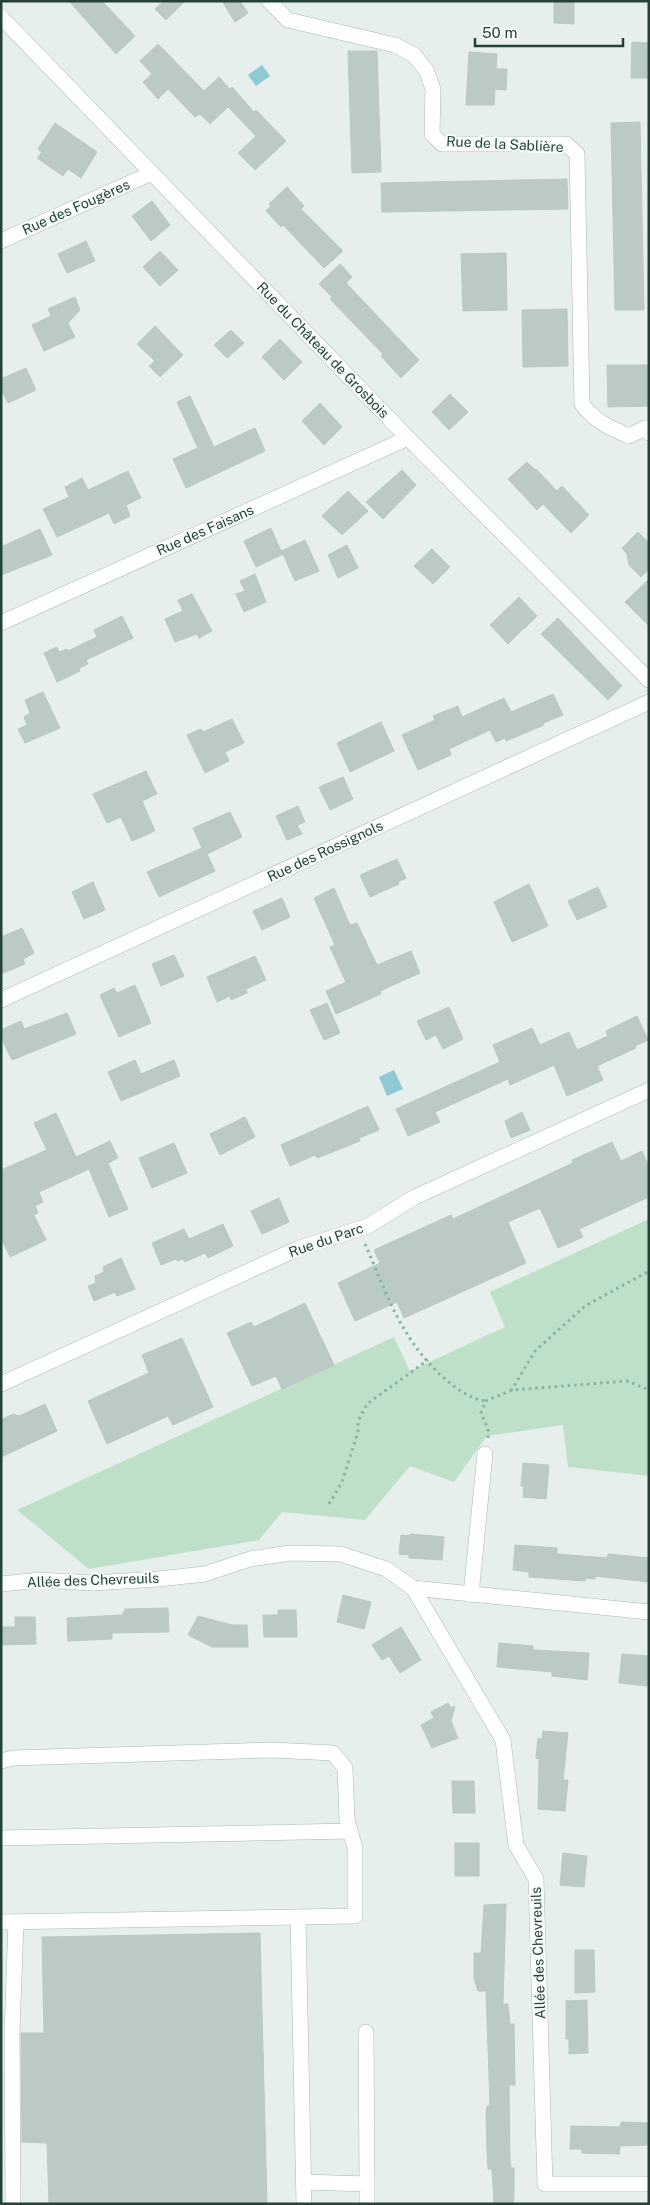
<svg xmlns="http://www.w3.org/2000/svg" width="650" height="2205" font-family="'Public Sans',sans-serif">
  <style>
    .green { fill: #bfe0c8 }
    .water { fill: #8ec9d4 }
    .building { fill: #bbcac4; stroke: #b8c9c2 }
    .lines { fill: none; stroke-linecap: round; stroke-linejoin: round }
    .minor-casing { stroke: #a8b8b2; stroke-width: 16 }
    .path { stroke: #86b3a5; stroke-width: 3; stroke-dasharray: 2.5 4; stroke-linecap: butt }
    .minor { stroke: #fff; stroke-width: 15 }
    .labels { text-anchor: middle; dominant-baseline: central; stroke-width: 4.5; stroke-linejoin: round; paint-order: stroke }
    .street-label { font-size: 14px; fill: #24423a; stroke: #f7fbf9 }
  </style>
  <rect width="100%" height="100%" fill="#e6efeb"/>
  <path class="green" d="M649,1219V1476L568,1467L563,1425L487,1436L454,1482L410,1466L365,1520L282,1512L259,1540L89,1569L17,1510L394,1337L410,1371L505,1327L490,1292Z"/>
  <g class="water">
    <path d="M262,65L270,76L256,86L248,75Z"/>
    <path d="M394,1070L403,1089L387,1096L379,1077Z"/>
  </g>
  <g class="building">
    <path d="M69,1H102L135,36L116,54Z"/>
    <path d="M164,1H185L166,20L155,9Z"/>
    <path d="M222,1H240L248,13L235,22Z"/>
    <path d="M554,1H574V24L554,23Z"/>
    <path d="M632,42L649,43V78H631Z"/>
    <path d="M158,44L204,91L219,77L230,89L232,87L254,112L256,110L286,141L255,170L238,153L256,136L228,107L210,124L200,114L195,117L168,89L158,99L143,82L152,74L140,61Z"/>
    <path d="M348,51H377L381,172L352,173Z"/>
    <path d="M469,52L497,54L496,69H507L506,90L495,89L494,105H466Z"/>
    <path d="M640,122L644,310H615L611,123Z"/>
    <path d="M55,123L97,152L81,178L68,169L63,176L37,158L42,152L38,149Z"/>
    <path d="M567,179L568,209L382,212L381,183Z"/>
    <path d="M287,187L304,206L301,209L343,251L324,268L283,225L281,227L266,211L271,206L269,204Z"/>
    <path d="M152,201L170,225L151,241L132,216Z"/>
    <path d="M86,241L95,261L67,273L58,254Z"/>
    <path d="M160,251L178,270L160,286L143,267Z"/>
    <path d="M506,253L507,310L463,311L461,254Z"/>
    <path d="M340,264L352,277L346,283L419,360L401,378L381,356L383,354L330,299L332,297L319,284Z"/>
    <path d="M75,297L80,310L68,323L75,337L44,351L32,325L51,316L48,309Z"/>
    <path d="M567,309L568,366L523,367L522,310Z"/>
    <path d="M155,326L183,355L160,377L149,366L155,361L137,344Z"/>
    <path d="M231,330L244,343L227,358L214,345Z"/>
    <path d="M280,339L302,362L284,380L262,357Z"/>
    <path d="M607,365H649V406L608,407Z"/>
    <path d="M26,368L36,390L8,403L1,388V379Z"/>
    <path d="M450,394L468,412L449,430L432,412Z"/>
    <path d="M190,396L214,447L255,428L265,451L186,488L173,459L198,448L177,402Z"/>
    <path d="M320,403L342,427L324,445L302,421Z"/>
    <path d="M527,462L535,470L536,469L557,491L562,486L589,515L571,533L543,504L537,510L508,479Z"/>
    <path d="M402,470L416,485L383,519L366,502Z"/>
    <path d="M128,471L141,498L126,505L130,516L114,524L109,513L57,537L43,509L69,497L65,487L82,478L88,490Z"/>
    <path d="M348,491L368,511L342,535L322,516Z"/>
    <path d="M271,528L281,551L305,540L319,571L295,581L283,554L256,567L244,541Z"/>
    <path d="M40,529L52,555L1,575V547Z"/>
    <path d="M638,532L649,543V569L641,577L629,565L627,554L622,548Z"/>
    <path d="M347,545L358,568L338,578L328,555Z"/>
    <path d="M432,549L450,567L433,584L414,566Z"/>
    <path d="M255,574L266,602L244,612L236,594L245,591L240,581Z"/>
    <path d="M649,579V626L625,602Z"/>
    <path d="M192,594L212,631L199,638L197,634L175,642L165,619L183,611L178,600Z"/>
    <path d="M519,597L537,616L524,629L522,627L523,629L508,644L490,625Z"/>
    <path d="M122,616L133,638L86,660L88,664L79,668L80,671L57,682L44,653L57,647L59,652L67,649L68,651L97,637L94,630Z"/>
    <path d="M558,618L622,686L608,700L541,634Z"/>
    <path d="M43,692L60,728L25,743L18,729L27,725L24,717L30,713L25,700Z"/>
    <path d="M553,694L563,715L543,723L544,725L506,741L505,738L496,742L490,730L449,749L451,755L418,770L402,735L435,720L433,716L458,706L462,717L504,698L511,712Z"/>
    <path d="M232,719L244,743L225,752L229,761L205,773L187,735L201,729L203,732Z"/>
    <path d="M381,722L394,751L350,772L337,743Z"/>
    <path d="M146,771L157,794L142,801L155,831L132,841L121,817L107,823L93,794Z"/>
    <path d="M343,777L353,799L330,810L319,787Z"/>
    <path d="M298,806L305,822L297,825L302,834L287,840L276,816Z"/>
    <path d="M230,812L242,837L207,854L215,871L159,897L147,872L202,848L193,828Z"/>
    <path d="M397,859L406,878L398,882L399,884L370,897L360,875Z"/>
    <path d="M93,882L105,910L84,919L72,892Z"/>
    <path d="M529,884L548,926L512,942L494,902Z"/>
    <path d="M598,887L607,907L577,920L568,901Z"/>
    <path d="M334,888L350,925L357,923L377,965L411,951L420,973L380,991L381,994L336,1014L326,991L346,982L330,947L335,945L314,898Z"/>
    <path d="M282,898L290,917L262,930L253,911Z"/>
    <path d="M22,928L34,953L23,959L25,964L1,974V937Z"/>
    <path d="M174,955L184,976L161,986L152,964Z"/>
    <path d="M255,956L266,980L246,989L247,993L231,1000L230,996L217,1002L207,977Z"/>
    <path d="M135,985L151,1023L119,1037L100,995L114,988L117,993Z"/>
    <path d="M327,1003L340,1033L324,1040L310,1010Z"/>
    <path d="M449,1007L463,1039L443,1049L436,1035L426,1040L417,1021Z"/>
    <path d="M67,1013L76,1034L12,1060L1,1037V1030L21,1021L24,1029Z"/>
    <path d="M637,1016L648,1040L635,1046L636,1048L597,1066L603,1080L567,1096L554,1065L510,1085L508,1079L435,1112L440,1122L408,1136L396,1109L500,1062L493,1045L532,1028L540,1045L569,1032L577,1050L608,1036L606,1031Z"/>
    <path d="M135,1060L141,1074L174,1060L180,1076L121,1101L108,1072Z"/>
    <path d="M368,1106L379,1130L359,1138L360,1141L317,1158L315,1155L290,1166L281,1145Z"/>
    <path d="M522,1112L530,1130L511,1138L505,1121Z"/>
    <path d="M56,1113L76,1157L110,1141L118,1158L108,1163L128,1209L109,1217L89,1169L39,1192L43,1202L35,1206L38,1213L34,1215L46,1240L10,1257L1,1238V1170L47,1150L34,1123Z"/>
    <path d="M245,1117L255,1137L220,1155L210,1134Z"/>
    <path d="M612,1142L621,1161L642,1151L649,1167V1197L579,1229L583,1237L558,1248L540,1208L508,1222L526,1263L404,1318L397,1302L355,1321L338,1283L380,1263L374,1250L451,1215L453,1219L573,1163L572,1160Z"/>
    <path d="M174,1143L187,1173L152,1188L139,1158Z"/>
    <path d="M279,1198L289,1222L262,1234L251,1211Z"/>
    <path d="M223,1224L233,1246L208,1258L205,1253L185,1262L183,1259L177,1261L176,1259L161,1265L152,1243L184,1229L189,1239Z"/>
    <path d="M121,1258L135,1289L117,1296L115,1292L94,1301L88,1286L96,1283L95,1276L104,1272L103,1267Z"/>
    <path d="M305,1303L334,1365L282,1389L276,1376L252,1386L227,1333L251,1322L254,1327Z"/>
    <path d="M182,1338L213,1407L173,1425L168,1416L107,1444L88,1401L149,1373L142,1355Z"/>
    <path d="M45,1404L57,1431L1,1457V1420L13,1414L19,1416Z"/>
    <path d="M523,1463L549,1465L546,1499L523,1497L524,1486H521Z"/>
    <path d="M410,1534L444,1537L442,1560L409,1558V1555L399,1554L401,1535L410,1536Z"/>
    <path d="M515,1545L557,1548V1554L607,1558L608,1554L649,1558V1582L595,1576V1579L586,1578L585,1581L529,1577V1572L513,1570Z"/>
    <path d="M343,1595L371,1602L364,1629L337,1622Z"/>
    <path d="M168,1608L169,1632L112,1633V1639L68,1641L67,1618L122,1615L125,1609Z"/>
    <path d="M278,1610H296L297,1637H264L263,1615H278Z"/>
    <path d="M198,1616L232,1625H247L248,1647H212L188,1635Z"/>
    <path d="M15,1617H35L36,1644L1,1645V1627H15Z"/>
    <path d="M401,1627L421,1660L400,1673L389,1656L382,1660L372,1645Z"/>
    <path d="M499,1643L533,1646V1650L589,1653L587,1680L552,1676V1672L497,1667Z"/>
    <path d="M622,1654L649,1656V1686L619,1683Z"/>
    <path d="M448,1703L451,1708L455,1706L451,1721L458,1738L432,1748L421,1725L434,1718L431,1712Z"/>
    <path d="M543,1731L568,1733L563,1780H568L565,1811L538,1809L539,1759L536,1758L538,1738L542,1739Z"/>
    <path d="M452,1781H474L475,1813H453Z"/>
    <rect x="455" y="1843" width="24" height="33"/>
    <path d="M563,1853L587,1856L584,1887L560,1885Z"/>
    <path d="M506,1904L503,2004H508L510,2024H514L515,2085H509L510,2159L511,2168H514V2194L513,2203H494L492,2169H488L487,2150L486,2114L487,2106H490L486,1991H478L474,1979V1953H481L484,1905Z"/>
    <path d="M260,1933L267,2204H49L47,2143L22,2142L21,2033H44L42,1937Z"/>
    <path d="M575,1950H594L595,1992L575,1993Z"/>
    <path d="M587,2000L588,2053L569,2054V2039H566V2001Z"/>
    <path d="M621,2122L649,2123V2145L620,2146L619,2154L582,2153V2149H570L571,2126L620,2127Z"/>
  </g>
  <g class="lines">
    <g class="minor-casing">
      <g id="minor">
        <path d="M269,1L288,20L395,45L414,55L426,70L433,89L432,134L442,144H566L577,154L582,404C594,421 610,428 629,436L645,428L649,433"/>
        <path d="M1,17L408,438L649,680"/>
        <path d="M1,241L152,173"/>
        <path d="M1,623L408,438"/>
        <path d="M1,1000L649,702"/>
        <path d="M1,1384L297,1249L368,1226L415,1197L649,1090"/>
        <path d="M1,1584L40,1580L92,1583L158,1579L205,1574L250,1559L290,1553L341,1554L386,1569L413,1588L503,1740L516,1845L536,1879L545,2184H649"/>
        <path d="M413,1588L649,1612"/>
        <path d="M471,1595L485,1454"/>
        <path d="M1,1761L13,1758L272,1750L333,1753L345,1768L347,1820L355,1848V1916L1,1922"/>
        <path d="M1,1838L350,1831"/>
        <path d="M298,1917L304,2204"/>
        <path d="M366,2032L367,2184"/>
        <path d="M304,2182L367,2184V2204"/>
        <path d="M13,2204L12,2033L16,1922"/>
      </g>
    </g>
    <g class="path">
      <path d="M365,1244C378,1273 389,1305 406,1332C420,1357 457,1398 486,1401"/>
      <path d="M511,1391L535,1351L585,1306L649,1271"/>
      <path d="M488,1438V1429L481,1413L486,1401L512,1390L627,1381L649,1390"/>
      <path d="M329,1504L342,1482L358,1432V1421L367,1404L428,1360"/>
    </g>
    <use href="#minor" class="minor"/>
  </g>
  <g class="labels">
    <g class="street-label">
      <text transform="translate(505 144) rotate(3)">Rue de la Sablière</text>
      <text transform="translate(76 207) rotate(-24)">Rue des Fougères</text>
      <text transform="translate(323 350) rotate(46)">Rue du Château de Grosbois</text>
      <text transform="translate(205 530) rotate(-24)">Rue des Faisans</text>
      <text transform="translate(325 851) rotate(-25)">Rue des Rossignols</text>
      <text transform="translate(326 1240) rotate(-19)">Rue du Parc</text>
      <text transform="translate(93 1580) rotate(-2)">Allée des Chevreuils</text>
      <text transform="translate(538 1953) rotate(-92)">Allée des Chevreuils</text>
    </g>
  </g>
  <rect width="650" height="2205" fill="none" stroke="#24423a" stroke-width="5"/>
  <path d="M475 38v8h148v-8" fill="none" stroke="#24423a" stroke-width="2.5"/>
  <text x="482" y="38" font-size="15" fill="#24423a" stroke="#f7fbf9" stroke-width="4" paint-order="stroke">50 m</text>
</svg>
